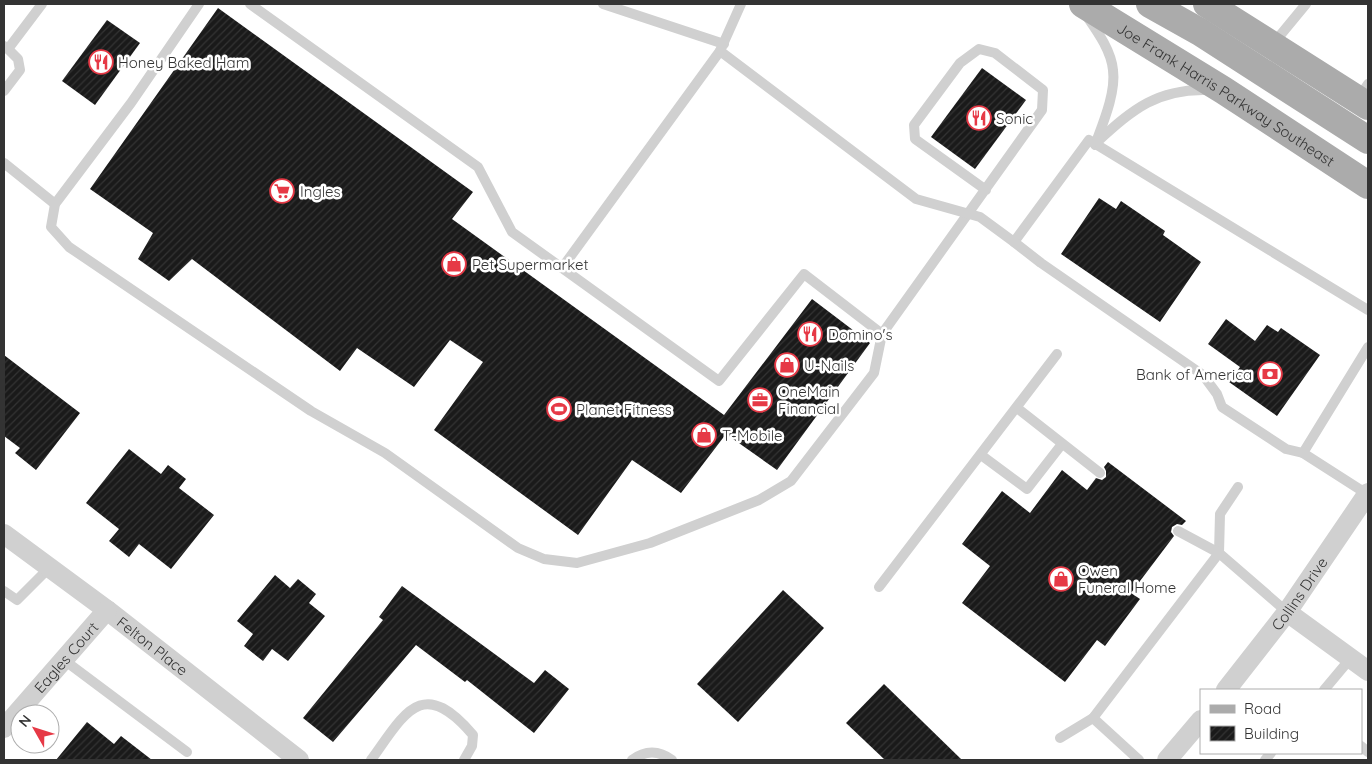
<svg xmlns="http://www.w3.org/2000/svg" width="1372" height="764" font-family="Quicksand,sans-serif">
  <style>
    .building { fill: url(#building-hatch) }
    .lines { fill: none; stroke-linecap: round; stroke-linejoin: round }
    .lane { stroke: #d0d0d0; stroke-width: 10 }
    .street { stroke: #d0d0d0; stroke-width: 20 }
    .primary { stroke: #ababab; stroke-width: 28 }
    .labels { text-anchor: middle; dominant-baseline: central; stroke-width: 5; stroke-linejoin: round; paint-order: stroke }
    .poi-label { font-size: 15px; fill: #333; stroke: #fff; text-anchor: start }
    .street-label { font-size: 15px; fill: #333; stroke: #fff }
  </style>
  <defs>
    <pattern id="building-hatch" width="6" height="6" patternUnits="userSpaceOnUse" patternTransform="scale(1.25)"><rect width="6" height="6" fill="#1a1a1a"/><path d="M-1 1l2-2M0 6l6-6M5 7l2-2" fill="none" stroke="#333"/></pattern>
  </defs>
  <rect width="100%" height="100%" fill="#fff"/>
  <g class="building">
    <path d="M218,8L473,192L452,219L724,415L812,299L870,343L777,470L726,434L681,493L632,460L578,535L434,430L483,362L450,340L414,387L357,348L340,371L192,259L169,281L138,259L153,233L90,189Z"/>
    <path d="M107,20L140,43L95,105L62,81Z"/>
    <path d="M982,68L1026,100L975,169L931,137Z"/>
    <path d="M1099,198L1116,209L1121,201L1165,231L1163,235L1201,262L1160,322L1061,254Z"/>
    <path d="M1226,319L1255,341L1267,325L1278,332L1281,328L1320,355L1277,416L1229,382L1240,367L1208,344Z"/>
    <path d="M4,355L80,413L36,470L15,453L20,448L4,436Z"/>
    <path d="M129,449L161,474L168,465L186,479L179,488L214,515L171,569L139,544L129,557L109,541L119,529L86,503Z"/>
    <path d="M1108,462L1186,521L1182,525L1177,524L1172,527L1171,532L1174,536L1131,593L1140,599L1105,646L1097,640L1065,682L962,603L990,566L962,544L1002,491L1030,513L1062,470L1087,490L1096,478L1102,480L1106,477V471L1104,467Z"/>
    <path d="M275,575L290,588L298,579L316,594L309,603L325,616L288,661L272,649L263,661L244,646L253,634L237,621Z"/>
    <path d="M402,586L534,683L545,670L569,689L534,733L467,680L465,682L416,645L333,742L303,718L383,620L379,617Z"/>
    <path d="M783,590L824,628L738,722L697,684Z"/>
    <path d="M884,684L962,760H885L846,723Z"/>
    <path d="M87,722L114,744L121,736L152,760H56Z"/>
  </g>
  <g class="lines">
    <g class="lane">
      <path d="M199,4L131,103L55,204L51,227L69,247L311,411L385,453L518,548L544,559L577,563L650,543L759,500L791,481L874,373L882,334"/>
      <path d="M250,4L478,167L512,232L719,381L804,274L882,334L1042,110L1043,90L995,53L979,49L960,63L914,125L915,139L986,190"/>
      <path d="M603,4L724,44"/>
      <path d="M741,4L720,51L916,199L980,217L1014,242L1089,140L1368,310"/>
      <path d="M1086,15C1097,31 1111,50 1113,70C1116,93 1103,123 1095,145"/>
      <path d="M1273,44L1306,4"/>
      <path d="M4,46L8,49L42,4"/>
      <path d="M4,91L20,70L18,59L8,49"/>
      <path d="M1358,99L1368,84"/>
      <path d="M1097,142C1133,109 1158,88 1209,90"/>
      <path d="M4,163L55,204"/>
      <path d="M1014,242L1041,263L1203,375L1217,394L1222,407L1286,449L1303,453"/>
      <path d="M562,268L720,51"/>
      <path d="M1017,408L1100,473"/>
      <path d="M981,455L1027,489L1062,444"/>
      <path d="M1238,487L1220,514L1219,553L1287,612"/>
      <path d="M1367,494L1303,453L1368,347"/>
      <path d="M879,587L1057,354"/>
      <path d="M4,591L17,600L49,568"/>
      <path d="M64,660L187,752"/>
      <path d="M1324,690L1350,659"/>
      <path d="M1093,718L1219,553L1178,531"/>
      <path d="M1060,738L1093,718L1139,760"/>
      <path d="M1361,746L1368,752"/>
      <path d="M371,760C405,713 422,675 473,735L472,746L464,760"/>
      <path d="M632,760C645,750 659,750 672,760"/>
      <path d="M1265,760L1271,753"/>
    </g>
    <g class="street">
      <path id="s1" d="M4,534L107,610L299,760"/>
      <path d="M1287,612L1368,671"/>
      <path id="s2" d="M1226,690L1287,612L1368,493"/>
      <path id="s3" d="M4,728L107,610"/>
      <path d="M1167,760L1201,720"/>
    </g>
    <g class="primary">
      <path id="s4" d="M1083,4L1223,90L1368,185"/>
      <path d="M1150,4L1200,32L1368,140"/>
      <path d="M1207,4L1368,106"/>
    </g>
  </g>
  <defs>
    <g id="restaurant-ring" transform="scale(1.25)"><circle r="9.5" fill="#fff" stroke="#e63946" stroke-width="1.5"/><path d="M-5-6h1v4h1v-4h1v4h1v-4h1v5L-1.5 .5V6h-2V.5L-5-1ZM5-6V6H3V1.5H1.5Q1.5-4 5-6Z" fill="#e63946"/></g>
    <g id="supermarket-ring" transform="scale(1.25)"><circle r="9.5" fill="#fff" stroke="#e63946" stroke-width="1.5"/><path d="M-6-5.5h2.5l.6 2H6L4.5 2H-2.5L-4.4-4H-6ZM-1.5 3.2a1.3 1.3 0 1 0 .1 0ZM3 3.2a1.3 1.3 0 1 0 .1 0Z" fill="#e63946"/></g>
    <g id="shop-ring" transform="scale(1.25)"><circle r="9.5" fill="#fff" stroke="#e63946" stroke-width="1.5"/><path d="M-5-2.5h2.3a2.7 3.5 0 0 1 5.4 0H5L5.5 6h-11ZM-1.5-2.5h3a1.5 2.3 0 0 0-3 0Z" fill="#e63946"/></g>
    <g id="bank-ring" transform="scale(1.25)"><circle r="9.5" fill="#fff" stroke="#e63946" stroke-width="1.5"/><path d="M-6-4H6V4H-6ZM0-2.3a2.3 2.3 0 1 0 0 4.6a2.3 2.3 0 1 0 0-4.6Z" fill="#e63946"/></g>
    <g id="office-ring" transform="scale(1.25)"><circle r="9.5" fill="#fff" stroke="#e63946" stroke-width="1.5"/><path d="M-6-3h4V-5.5h4V-3h4V5H-6ZM-1-4.5V-3h2v-1.5ZM-6 0V1H6V0Z" fill="#e63946"/></g>
    <g id="stadium-ring" transform="scale(1.25)"><circle r="9.5" fill="#fff" stroke="#e63946" stroke-width="1.5"/><path d="M0-5a6.5 5 0 1 0 0 10a6.5 5 0 1 0 0-10ZM-3.5-1.8h7v3.6h-7Z" fill="#e63946"/></g>
  </defs>
  <g fill-rule="evenodd">
    <use href="#restaurant-ring" x="101" y="62"/>
    <use href="#restaurant-ring" x="979" y="118"/>
    <use href="#supermarket-ring" x="282" y="191"/>
    <use href="#shop-ring" x="454" y="264"/>
    <use href="#restaurant-ring" x="810" y="334"/>
    <use href="#shop-ring" x="787" y="365"/>
    <use href="#bank-ring" x="1270" y="374"/>
    <use href="#office-ring" x="760" y="400"/>
    <use href="#stadium-ring" x="559" y="409"/>
    <use href="#shop-ring" x="704" y="435"/>
    <use href="#shop-ring" x="1061" y="579"/>
  </g>
  <g class="labels">
    <g class="poi-label">
      <text x="118" y="62">Honey Baked Ham</text>
      <text x="996" y="118">Sonic</text>
      <text x="300" y="191">Ingles</text>
      <text x="472" y="264">Pet Supermarket</text>
      <text x="828" y="334">Domino's</text>
      <text x="804" y="365">U-Nails</text>
      <text x="1252" y="374" text-anchor="end">Bank of America</text>
      <text x="778" y="391">OneMain<tspan x="778" dy="17">Financial</tspan></text>
      <text x="576" y="409">Planet Fitness</text>
      <text x="722" y="435">T-Mobile</text>
      <text x="1078" y="570">Owen<tspan x="1078" dy="17">Funeral Home</tspan></text>
    </g>
    <g class="street-label">
      <text stroke="none"><textPath href="#s4" startOffset="169">Joe Frank Harris Parkway Southeast</textPath></text>
      <text stroke="none"><textPath href="#s2" startOffset="121">Collins Drive</textPath></text>
      <text stroke="none"><textPath href="#s1" startOffset="186">Felton Place</textPath></text>
      <text stroke="none"><textPath href="#s3" startOffset="94">Eagles Court</textPath></text>
    </g>
  </g>
  <rect width="1372" height="764" fill="none" stroke="#333333" stroke-width="10"/>
  <rect x="1200" y="689" width="162" height="65" fill="#ffffff" stroke="#adadad"/>
  <rect x="1210" y="705" width="25" height="8" fill="#ababab" stroke="#adadad"/>
  <text x="1244" y="714" font-size="15" fill="#333333">Road</text>
  <rect x="1210" y="726" width="25" height="15" fill="url(#building-hatch)" stroke="#adadad"/>
  <text x="1244" y="739" font-size="15" fill="#333333">Building</text>
  <g transform="translate(35 729) rotate(309)"><circle r="24" fill="#ffffff" stroke="#adadad"/>
  <path d="M0-4L9 19L0 12L-9 19Z" fill="#e63946"/>
  <text y="-8" font-size="14" font-weight="bold" text-anchor="middle" fill="#333333">N</text>
  </g>
</svg>
